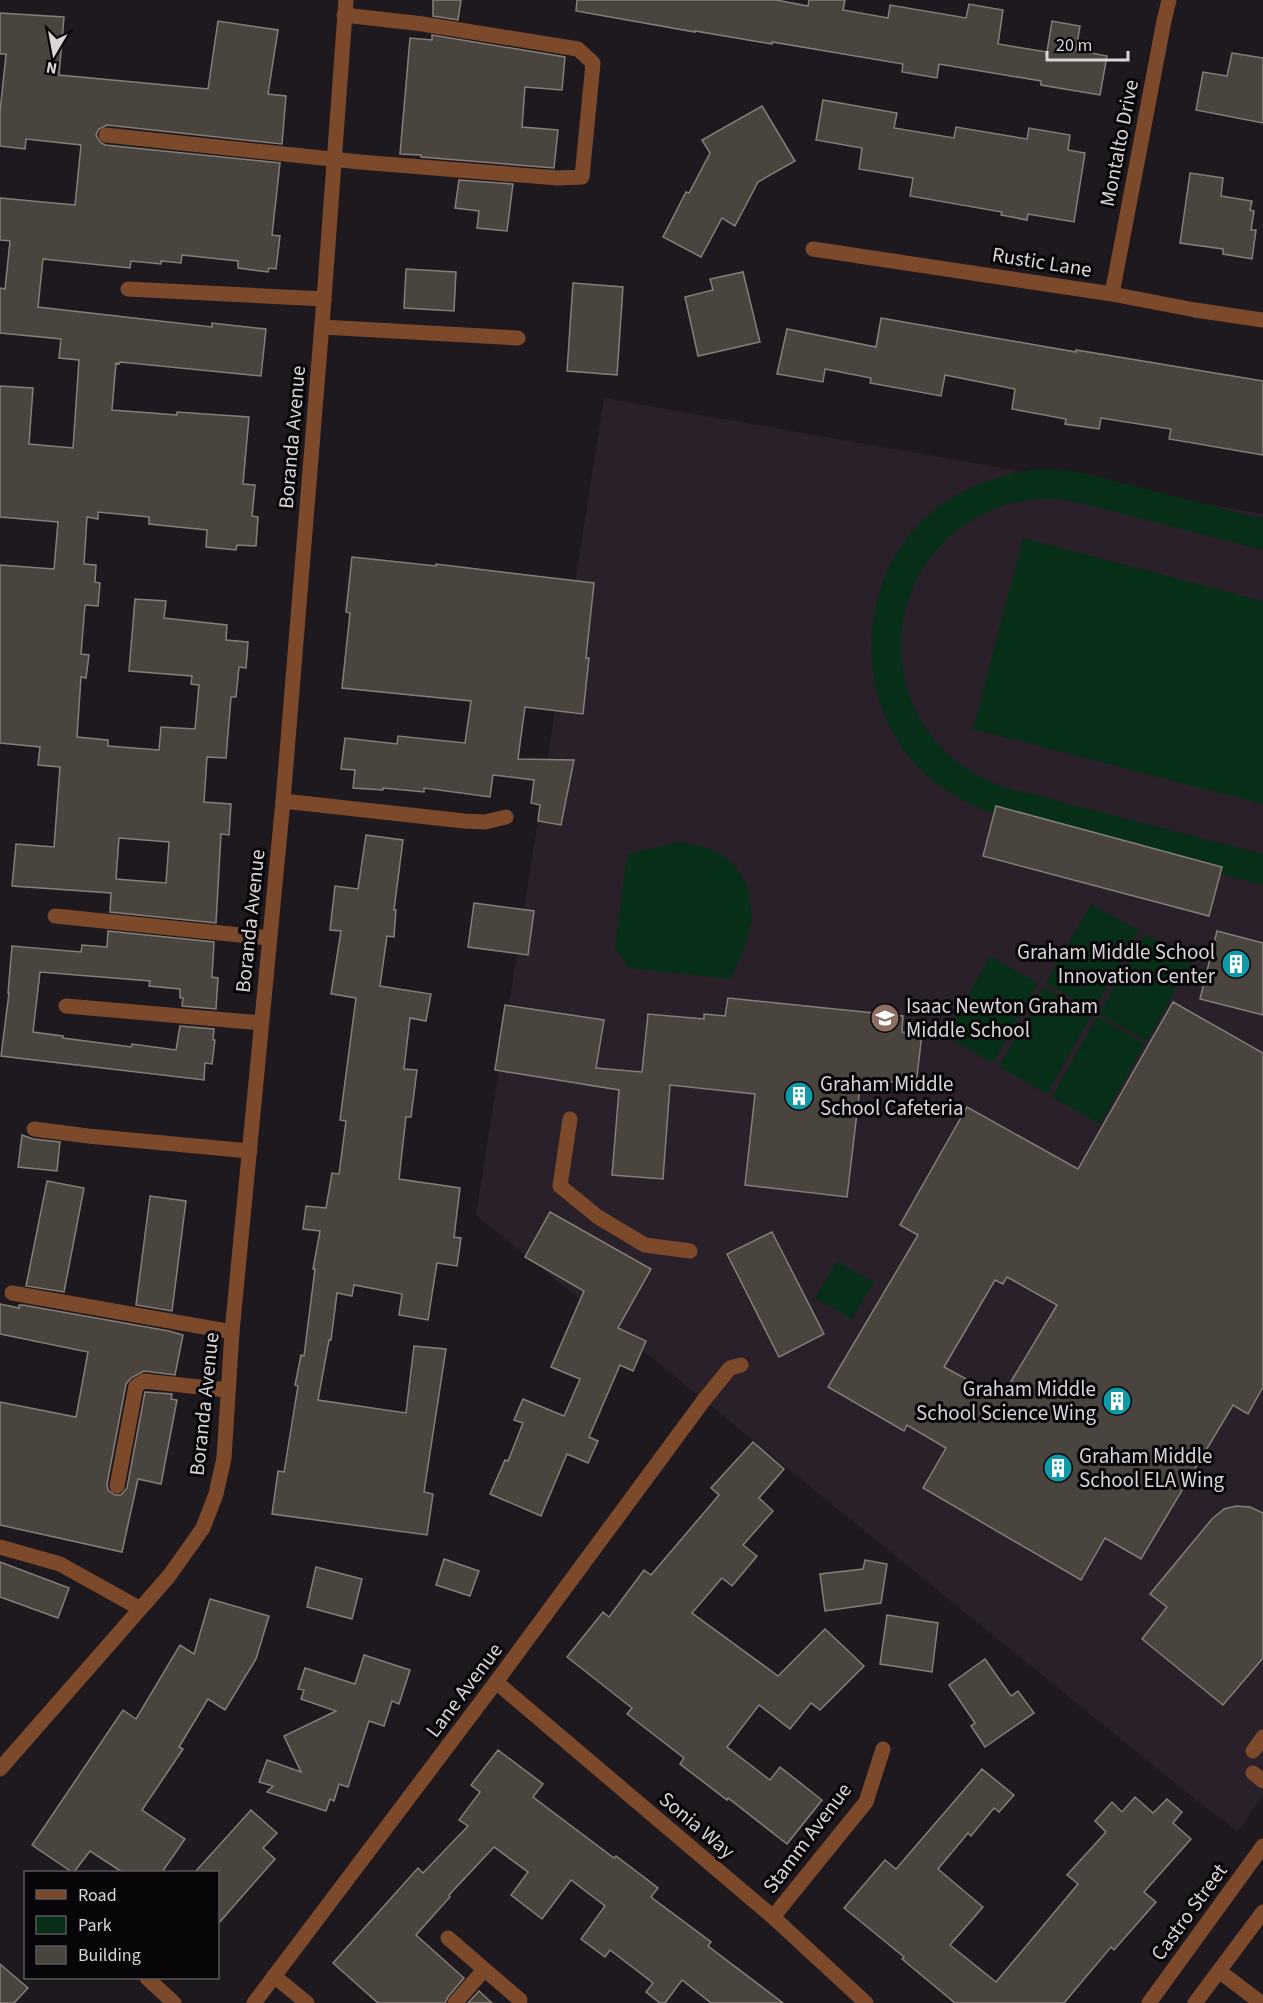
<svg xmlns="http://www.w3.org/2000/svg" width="1263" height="2003" font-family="'Source Sans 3',sans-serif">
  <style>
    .built { fill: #2a202a }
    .green { fill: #072e17 }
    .building { fill: #4a443e; stroke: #857e78; stroke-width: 1.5; fill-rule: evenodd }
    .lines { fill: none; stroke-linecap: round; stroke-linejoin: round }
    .service { stroke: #7d492b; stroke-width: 15 }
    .minor { stroke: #7d492b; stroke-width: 15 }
    .tertiary { stroke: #7d492b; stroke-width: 15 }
    .labels { text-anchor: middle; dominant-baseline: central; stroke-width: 6; stroke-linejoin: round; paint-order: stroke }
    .street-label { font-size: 21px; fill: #d9d5d8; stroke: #070507 }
    .poi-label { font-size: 21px; fill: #d9d5d8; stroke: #070507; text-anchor: start }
  </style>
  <rect width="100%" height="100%" fill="#1e191e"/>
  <path class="built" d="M604,398L1263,514V1795L1238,1832L1186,1792L476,1215Z"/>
  <g class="green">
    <path d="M1037,469L1065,470L1092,475L1263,519V550L1085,504C1070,501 1055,498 1040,499C1004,501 970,516 945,541C878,606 889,720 969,770C982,779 996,784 1011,789L1263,854V885L1003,817C977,808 953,797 931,779C849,711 852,573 937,508C968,485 1000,475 1037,469Z"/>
    <path d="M1023,538L1263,601V804L973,729Z"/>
    <path d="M681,842L709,848L732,862L748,886L752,919L743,952L730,979L629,968L615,949L627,854Z"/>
    <path d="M1091,904L1139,930L1094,1010L1046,983Z"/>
    <path d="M1144,934L1192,961L1147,1041L1099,1014Z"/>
    <path d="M990,956L1038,983L993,1063L945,1036Z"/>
    <path d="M1044,987L1092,1014L1047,1094L999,1067Z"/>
    <path d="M1097,1017L1145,1044L1100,1124L1052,1097Z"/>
    <path d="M837,1261L874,1282L852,1319L815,1298Z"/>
  </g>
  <g class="building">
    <path d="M433,0H461L458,20L433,16Z"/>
    <path d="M577,0H776L808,6L809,0H845L843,10L888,18L890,5L966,18L969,4L1003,10L998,44L1047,52L1052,21L1080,26L1076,50L1107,56L1100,95L1041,85V81L939,64L937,78L902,72L903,64L772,42V44L695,31V32L576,11Z"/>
    <path d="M0,13L64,17L59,75L208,89L218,21L278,30L268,94L286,96L282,144L107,125L99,129L96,135L100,142L105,145L280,163L272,235L280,236L276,269L269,268L268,272L238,268V261L182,255L181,263L161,261V264L131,261L130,268L43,259L38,307L212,327V323L266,329L261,376L120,362L119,364L116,363L112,410L177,415V412L249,417L243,484L255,485L252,516L258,517L256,546L237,545L236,550L206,547L207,530L149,524V517L98,512V519L87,517L84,564L96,565L95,582L100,583L98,606L85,605L81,654L89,655L86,678L81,677L77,737L108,740V746L159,750L161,727L195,729L199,685L191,684L192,676L129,671L135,599L166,601L164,618L227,625L226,640L248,642L246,668L239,667L236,697H231L226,758L207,757L204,802L231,804L229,835L221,834L216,923L110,912L111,893L12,886L16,844L54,847L60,767L38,765L40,747L0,743V565L54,569L58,522L0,517V386L33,388L29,444L73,448L79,360L59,358L61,339L0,333V288L5,289L10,241L0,240V198L75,205L81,145L26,139L25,149L0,146V112L6,54H0ZM119,838L169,842L166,883L116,879Z"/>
    <path d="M432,35L565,57L562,90L525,87L522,127L558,130L554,168L421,157V155L400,154L410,38L432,40Z"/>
    <path d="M1232,53L1263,58V123L1196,110L1203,72L1227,76Z"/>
    <path d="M823,100L897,113L894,128L954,138L956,127L1027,139L1029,128L1070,135L1068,150L1085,153L1074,222L1028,214L1027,220L1001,215L1002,212L910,196L913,178L859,169L862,148L816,140Z"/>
    <path d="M762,106L795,161L758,182L735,226L722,218L701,257L663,237L686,192L689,193L710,153L702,140Z"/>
    <path d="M1190,173L1223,178L1221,196L1252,201L1250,210L1254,211L1251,230H1256L1252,259L1223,254V249L1180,243Z"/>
    <path d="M459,180L513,184L507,231L477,228L479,211L455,208Z"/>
    <path d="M406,269L456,272L454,311L404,308Z"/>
    <path d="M743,272L760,342L698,356L685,297L713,290L710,279Z"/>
    <path d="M573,283L623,287L617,375L567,371Z"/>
    <path d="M881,318L1076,352V350L1263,381V455L1169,439L1171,429L1101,418L1099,429L1065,424L1066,419L1012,409L1015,389L945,375L941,396L870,383L871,378L825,369L823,382L777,374L787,329L876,347Z"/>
    <path d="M352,557L436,566V564L594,583L586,658H589L583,714L525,707L518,759L574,760L561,825L538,821L540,805L531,803L534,780L493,775L490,797L424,788V792L383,788V790L353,788L355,770L341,769L345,738L397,744L398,736L465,743L471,701L342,688L350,613L346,612Z"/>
    <path d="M996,806L1222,867L1209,916L983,856Z"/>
    <path d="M366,835L403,840L394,910H396L394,937L387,936L380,986L431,994L426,1021L410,1018L404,1069L417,1070L411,1117H406L399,1179L460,1188L454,1237L461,1238L457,1266L437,1263L428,1320L399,1315L402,1294L354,1285L352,1296L337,1293L331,1340H329L318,1400L406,1413L414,1346L446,1349L424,1492L433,1494L427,1535L272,1514L278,1471L284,1472L298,1386L295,1385L301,1355L304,1356L315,1269H313L320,1231L303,1229L306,1206L326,1208L332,1173L339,1174L346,1121L340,1120L356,998L331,994L341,931L330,930L335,886L358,889Z"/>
    <path d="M474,903L534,911L528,955L468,947Z"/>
    <path d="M108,931L214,942L212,977L218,978L216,1009L182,1006L183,998H180V989L149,986L150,981L40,972L33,1032L63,1036V1038L131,1047L132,1044L176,1050L180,1026L214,1029L213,1040H215L212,1064L205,1063L204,1080L1,1056L9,993H8L12,946L81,952L82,945L107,947Z"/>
    <path d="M1217,931L1263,943V1015L1200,999Z"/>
    <path d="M728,998L903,1016L902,1032L922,1034L916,1084L861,1079L847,1197L745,1185L755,1094L670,1085L663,1179L612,1175L619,1090L495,1070L505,1005L604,1020L596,1068L642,1072L648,1014L704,1019V1014L725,1016Z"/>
    <path d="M1173,1002L1263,1053V1387L1248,1414L1233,1405L1141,1559L1105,1538L1081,1580L923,1488L946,1448L907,1425L904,1431L828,1387L918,1235L900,1225L967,1107L1078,1169ZM1007,1277L1057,1305L1001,1398L944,1367L995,1280L1003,1284Z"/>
    <path d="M22,1135L33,1139L60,1142L57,1171L18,1167Z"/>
    <path d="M47,1181L84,1188L64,1292L26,1286Z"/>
    <path d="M150,1196L186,1201L172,1311L136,1305Z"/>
    <path d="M550,1212L651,1269L618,1328L646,1341L633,1371L620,1365L589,1437L598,1441L588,1463L567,1454L541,1516L490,1494L505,1460L508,1461L523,1423L514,1420L523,1399L564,1416L580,1379L551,1367L584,1291L525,1257Z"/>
    <path d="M772,1232L824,1334L779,1357L727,1254Z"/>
    <path d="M0,1304L19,1308V1305H23L169,1331L183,1335L175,1375L144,1371L131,1378L126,1384L107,1484L108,1490L115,1495H121L127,1488L145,1392L172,1394L171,1399L177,1400L161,1484L138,1479L122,1552L0,1525V1402L76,1417L88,1352L0,1334Z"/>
    <path d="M753,1442L784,1469L759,1498L773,1511L743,1545L757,1556L732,1586L722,1578L692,1613L778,1676L825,1629L864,1666L820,1710L811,1703L790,1729L759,1705L727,1747L770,1780L780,1767L822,1800L787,1844L728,1798L727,1800L680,1764L684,1758L627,1714L632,1708L567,1657L603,1612L609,1617L644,1570L651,1575L719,1495L711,1488Z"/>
    <path d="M1236,1506L1250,1507L1263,1513V1658L1223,1705L1142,1639L1167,1607L1150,1594L1212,1519L1224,1509Z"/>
    <path d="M444,1559L479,1571L470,1596L436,1585Z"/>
    <path d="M865,1560L887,1564L881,1603L825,1611L820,1574L863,1569Z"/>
    <path d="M0,1562L69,1588L58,1618L0,1597Z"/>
    <path d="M316,1567L362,1579L352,1619L307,1607Z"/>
    <path d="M210,1599L269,1616L256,1659L225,1710L208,1699L179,1747L183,1749L142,1810L185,1839L162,1872H122L90,1851L74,1872H72L32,1845L123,1710L136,1719L180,1645L194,1654Z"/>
    <path d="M887,1615L938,1623L932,1672L880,1664Z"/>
    <path d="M364,1655L410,1670L399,1704L392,1701L384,1726L369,1721L348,1787L339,1784L334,1801L330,1799L326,1811L267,1792L273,1786L259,1782L267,1760L301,1772L284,1736L336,1711L301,1699L304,1690L298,1689L305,1668L355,1684Z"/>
    <path d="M985,1659L1011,1696L1018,1691L1034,1713L985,1747L971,1726L975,1723L949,1685Z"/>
    <path d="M498,1750L543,1784L533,1797L614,1858L616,1856L658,1888L651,1897L711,1942L708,1946L783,2003H711L682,1980L665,2003H660L646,1992L653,1983L610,1950L605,1957L581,1939L605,1906L571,1880L542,1919L511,1895L528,1872L494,1847L449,1895L450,1897L416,1935L464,1978L448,1997L445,2003H378L333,1963L418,1868L423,1873L468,1826L459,1820L480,1792L471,1785Z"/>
    <path d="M982,1769L1014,1795L999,1812L994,1808L971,1836L968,1833L938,1869L983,1907L950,1945L996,1982L1078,1884L1067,1875L1106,1832L1095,1821L1112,1802L1122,1812L1135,1797L1153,1813L1167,1799L1182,1812L1173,1823L1191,1839L1144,1892L1156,1902L1114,1950L1111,1947L1064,2003H955L902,1959L904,1957L844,1908L885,1860L896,1869Z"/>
    <path d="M251,1810L277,1833L263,1848L275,1859L218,1924V1872H195Z"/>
    <path d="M0,1964L28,1988L14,2003H0Z"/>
    <path d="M479,1991L492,2003H468Z"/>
  </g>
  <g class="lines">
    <g class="service">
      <path d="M106,135L360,162L558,178L582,177L593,63L578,49L423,24L344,15"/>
      <path d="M128,289L324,299"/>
      <path d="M322,327L518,338"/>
      <path d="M283,801L464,821L485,822L506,817"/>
      <path d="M55,916L269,938"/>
      <path d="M66,1006L261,1023"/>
      <path d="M570,1119L560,1186L598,1217L645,1245L690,1251"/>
      <path d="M34,1129L88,1136L250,1151"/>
      <path d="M12,1293L232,1332"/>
      <path d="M704,1400L730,1368L741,1365"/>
      <path d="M117,1486L136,1386L144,1381L228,1390"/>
      <path d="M0,1547L60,1564L139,1608"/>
      <path d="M1253,1751L1263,1737"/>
      <path d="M1253,1773L1263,1781"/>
      <path d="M448,1938L520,2000"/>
      <path d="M147,1978L174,2003"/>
      <path d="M455,2003L484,1970"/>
    </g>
    <g class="minor">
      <path d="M813,249L1112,294L1195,310L1263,320"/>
      <path d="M1112,294L1164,21L1169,0"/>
      <path d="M496,1682L773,1917L866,2003"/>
      <path d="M0,1769L169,1576L203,1528L216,1494L224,1458L232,1332L283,801L324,299L346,0"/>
      <path d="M773,1917L866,1802L883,1749"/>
      <path d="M1219,1971L1261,2003"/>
      <path d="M274,1976L307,2003"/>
      <path d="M254,2003L496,1682L704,1400"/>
    </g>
    <g class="tertiary">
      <path d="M1149,2003L1263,1846"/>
      <path d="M1195,2003L1263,1912"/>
    </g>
  </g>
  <defs>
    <g id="building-disc" transform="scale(1.5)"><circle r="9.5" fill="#0f9aa8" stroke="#070507"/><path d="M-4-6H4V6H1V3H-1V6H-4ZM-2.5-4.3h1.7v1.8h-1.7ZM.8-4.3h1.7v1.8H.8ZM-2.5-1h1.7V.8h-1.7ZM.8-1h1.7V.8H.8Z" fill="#fff"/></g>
    <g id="school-disc" transform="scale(1.5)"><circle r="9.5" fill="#8d6e63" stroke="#070507"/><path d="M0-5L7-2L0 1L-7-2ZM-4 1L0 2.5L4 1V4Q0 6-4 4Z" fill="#fff"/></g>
  </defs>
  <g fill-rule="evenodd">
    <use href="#building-disc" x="1236" y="964"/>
    <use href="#school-disc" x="885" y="1018"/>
    <use href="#building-disc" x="799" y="1096"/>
    <use href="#building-disc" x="1117" y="1401"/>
    <use href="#building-disc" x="1058" y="1468"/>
  </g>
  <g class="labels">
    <g class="street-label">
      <text transform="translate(1119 143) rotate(-79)">Montalto Drive</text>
      <text transform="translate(1042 262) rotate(9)">Rustic Lane</text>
      <text transform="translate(292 437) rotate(-85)">Boranda Avenue</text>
      <text transform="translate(250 921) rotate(-84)">Boranda Avenue</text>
      <text transform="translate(204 1404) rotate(-84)">Boranda Avenue</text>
      <text transform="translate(464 1690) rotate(-53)">Lane Avenue</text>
      <text transform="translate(697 1825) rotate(40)">Sonia Way</text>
      <text transform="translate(807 1838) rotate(-53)">Stamm Avenue</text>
      <text transform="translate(1189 1912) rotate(-54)">Castro Street</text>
    </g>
    <g class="poi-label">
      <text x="1215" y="952" text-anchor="end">Graham Middle School<tspan x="1215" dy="24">Innovation Center</tspan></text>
      <text x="906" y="1006">Isaac Newton Graham<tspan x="906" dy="24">Middle School</tspan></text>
      <text x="820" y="1084">Graham Middle<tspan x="820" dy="24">School Cafeteria</tspan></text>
      <text x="1096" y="1389" text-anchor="end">Graham Middle<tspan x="1096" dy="24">School Science Wing</tspan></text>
      <text x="1079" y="1456">Graham Middle<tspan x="1079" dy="24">School ELA Wing</tspan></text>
    </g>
  </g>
  <rect x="24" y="1871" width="195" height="108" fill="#070507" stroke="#5b585b" stroke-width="1.5"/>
  <rect x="36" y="1890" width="30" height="9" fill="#7d492b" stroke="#5b585b" stroke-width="1.5"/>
  <text x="78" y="1901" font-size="18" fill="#d9d5d8">Road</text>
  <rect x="36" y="1916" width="30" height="18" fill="#072e17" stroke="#5b585b" stroke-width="1.5"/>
  <text x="78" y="1931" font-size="18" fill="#d9d5d8">Park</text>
  <rect x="36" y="1946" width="30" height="18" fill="#4a443e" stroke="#5b585b" stroke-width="1.5"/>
  <text x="78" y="1961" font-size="18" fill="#d9d5d8">Building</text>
  <g transform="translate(54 54) rotate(190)" stroke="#070507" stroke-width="4.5" paint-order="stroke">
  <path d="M0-4.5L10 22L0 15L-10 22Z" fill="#d9d5d8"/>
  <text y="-9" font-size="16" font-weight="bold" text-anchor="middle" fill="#d9d5d8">N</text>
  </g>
  <path d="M1047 51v9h81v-9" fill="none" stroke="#d9d5d8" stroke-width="3"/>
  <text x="1056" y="51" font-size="18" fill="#d9d5d8" stroke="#070507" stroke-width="4.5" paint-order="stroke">20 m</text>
</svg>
